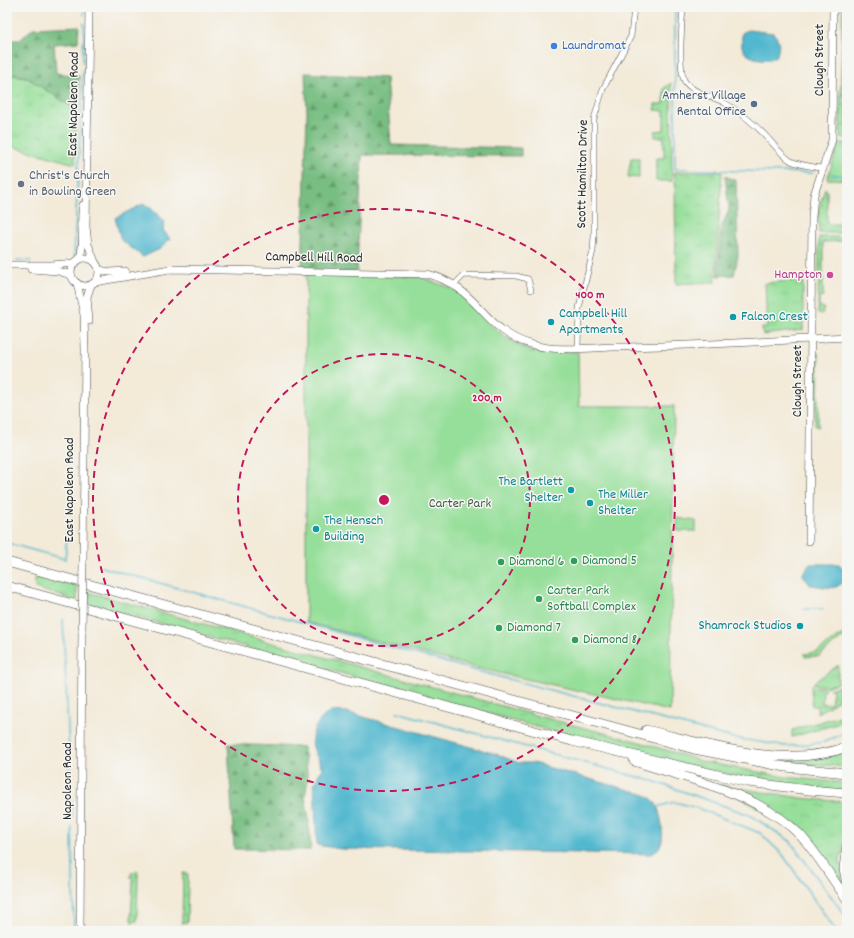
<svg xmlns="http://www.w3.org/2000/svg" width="854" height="938" font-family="Dekko,sans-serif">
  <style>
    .grass { fill: url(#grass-tufts); stroke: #608562 }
    .forest { fill: url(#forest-firs); stroke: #527456 }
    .park { fill: #96df9a; stroke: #608562 }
    .water { fill: #51b8cf; stroke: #3e727d }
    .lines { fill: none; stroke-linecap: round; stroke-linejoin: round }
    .stream { stroke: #51b8cf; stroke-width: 1.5 }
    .street-casing { stroke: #494845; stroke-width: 6 }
    .secondary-casing { stroke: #494845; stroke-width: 8 }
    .highway-casing { stroke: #494845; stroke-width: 10 }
    .street { stroke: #fff; stroke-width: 5 }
    .secondary { stroke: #fff; stroke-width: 7 }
    .highway { stroke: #fff; stroke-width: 9 }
    .secondary-bridge-casing { stroke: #494845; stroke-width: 8; stroke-linecap: butt }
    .secondary-bridge { stroke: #fff; stroke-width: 7 }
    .ring { fill: none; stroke: #c2185b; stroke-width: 2; stroke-dasharray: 7 5 }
    .shop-dot { fill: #3f7fe0; stroke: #f6f6f2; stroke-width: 1.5 }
    .service-dot { fill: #5c6f8a; stroke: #f6f6f2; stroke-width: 1.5 }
    .worship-dot { fill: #6b7280; stroke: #f6f6f2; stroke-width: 1.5 }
    .hotel-dot { fill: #d1479c; stroke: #f6f6f2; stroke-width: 1.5 }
    .culture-dot { fill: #0f9aa8; stroke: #f6f6f2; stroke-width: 1.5 }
    .leisure-dot { fill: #2e9e5b; stroke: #f6f6f2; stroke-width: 1.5 }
    .labels { text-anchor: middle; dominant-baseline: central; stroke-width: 3; stroke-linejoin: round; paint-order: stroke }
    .shop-label { font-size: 14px; fill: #366cbe; stroke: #f6f6f2; text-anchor: start }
    .street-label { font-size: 14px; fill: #2b2b2b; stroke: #f6f6f2 }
    .service-label { font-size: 14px; fill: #4e5e75; stroke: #f6f6f2; text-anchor: end }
    .worship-label { font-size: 14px; fill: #5b616d; stroke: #f6f6f2; text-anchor: start }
    .hotel-label { font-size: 14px; fill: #b23c85; stroke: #f6f6f2; text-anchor: end }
    .culture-label { font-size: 14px; fill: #0d838f; stroke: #f6f6f2; text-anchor: start }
    .park-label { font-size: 14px; fill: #465847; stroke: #f6f6f2 }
    .leisure-label { font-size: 14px; fill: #27864d; stroke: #f6f6f2; text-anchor: start }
    .centre { fill: #c2185b; stroke: #f6f6f2; stroke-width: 2 }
    .ring-label { font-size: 12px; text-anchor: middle; font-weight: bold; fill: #c2185b; stroke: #f6f6f2; stroke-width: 3; stroke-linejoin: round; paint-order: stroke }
  </style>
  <defs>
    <pattern id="grass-tufts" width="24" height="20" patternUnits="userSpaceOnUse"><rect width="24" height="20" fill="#96df9a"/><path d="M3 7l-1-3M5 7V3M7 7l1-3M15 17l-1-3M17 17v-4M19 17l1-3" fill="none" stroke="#81c085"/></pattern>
    <pattern id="forest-firs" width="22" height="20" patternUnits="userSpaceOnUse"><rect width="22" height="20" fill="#78be82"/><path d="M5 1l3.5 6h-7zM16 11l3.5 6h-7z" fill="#639b6b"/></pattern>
  </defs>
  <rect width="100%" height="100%" fill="#f6f6f2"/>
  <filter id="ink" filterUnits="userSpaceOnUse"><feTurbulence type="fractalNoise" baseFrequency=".025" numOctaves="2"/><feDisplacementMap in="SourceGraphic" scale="8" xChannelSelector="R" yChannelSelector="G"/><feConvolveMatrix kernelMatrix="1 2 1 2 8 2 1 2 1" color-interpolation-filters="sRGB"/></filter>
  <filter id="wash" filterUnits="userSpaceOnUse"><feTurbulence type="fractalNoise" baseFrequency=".012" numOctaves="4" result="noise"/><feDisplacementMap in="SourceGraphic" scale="16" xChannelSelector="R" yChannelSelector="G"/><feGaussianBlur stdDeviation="0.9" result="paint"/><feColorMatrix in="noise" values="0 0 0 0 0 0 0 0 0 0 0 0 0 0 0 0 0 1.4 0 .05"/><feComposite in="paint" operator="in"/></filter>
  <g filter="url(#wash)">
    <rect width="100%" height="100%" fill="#f3ead8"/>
    <g class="grass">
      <path d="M842,7H847V94H842L841,97L847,98V138H840Z"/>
      <path d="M7,74L26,77L77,110L75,164L7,145Z"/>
      <path d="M671,83L672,181H656V158H664V137H655V131L664,130V111L655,110V104H664V88Z"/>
      <path d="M839,143H847V180L827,179Z"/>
      <path d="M631,158H639V178L628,177Z"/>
      <path d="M675,172H722L715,282L676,284Z"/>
      <path d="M825,188L827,191V224H847V233H819L818,211Z"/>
      <path d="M819,237H839L843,241L823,242V297L819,298V306L824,308L822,314H818Z"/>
      <path d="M803,280V330L763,335L762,328H767L765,283Z"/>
      <path d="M817,354H819V356L818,427L815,426V362Z"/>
      <path d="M40,577L77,585V601L35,588L34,584L35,579Z"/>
      <path d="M88,592L542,717L643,743L704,762L785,777L847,783V793L779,786L631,753L86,603Z"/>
      <path d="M847,631V634L819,656L805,657L804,654L817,652Z"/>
      <path d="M838,665V683L825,687L813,683Z"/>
      <path d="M811,685L825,689L823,690L822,703L831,704L833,689H829L839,686L838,701H835V703L817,713V706H812Z"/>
      <path d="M847,714V721L792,737V730Z"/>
      <path d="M847,750V767L790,762V760Z"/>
      <path d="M719,785L801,798L847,802V838L840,859L844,890L804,835Z"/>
      <path d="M137,871L138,874L137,921L132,922L131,919L133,878L130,877L132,872Z"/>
      <path d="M183,873H187L188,875L187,922L182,923Z"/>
    </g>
    <g class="forest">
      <path d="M79,26L78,42L54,44L56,73L79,76L77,110L26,77L7,74V40H20L33,28Z"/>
      <path d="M305,73L386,78L391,145L521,148V156L362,155L357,272L302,271L307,112Z"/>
      <path d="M725,176L736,181L738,256L734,275L717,276L721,228L729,210Z"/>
      <path d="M228,744L304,747L308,779L305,797L308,813L311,850L234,849Z"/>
    </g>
    <g class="park">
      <path d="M306,274L420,277L459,291L493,327L508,339L532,352H578L579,406H674L670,711L481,669L306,622Z"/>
      <path d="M677,518L696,521V531H677Z"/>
    </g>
    <g class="water">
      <path d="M748,30L773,33C780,39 780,48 776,57C768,62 748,59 743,50C741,45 742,38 742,33Z"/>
      <path d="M143,204L152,209L164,222L163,230L170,239L160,249L143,257L121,240L115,218Z"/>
      <path d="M810,564H839L846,573C840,595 827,586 810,585L806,578L803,576V573Z"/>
      <path d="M331,711L346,712L496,754L519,763H533L643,794C647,796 652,798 654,801C660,808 664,831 662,841C661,847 656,852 650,854L341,849L317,845L314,784L322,768C319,761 313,750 312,742C311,729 321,717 331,711Z"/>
    </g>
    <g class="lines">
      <g class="stream">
        <path d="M675,7V169L813,173"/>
        <path d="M84,15L85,7"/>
        <path d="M83,64L84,23"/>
        <path d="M843,96H847"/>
        <path d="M831,174L847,176"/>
        <path d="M74,256L83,70"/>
        <path d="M16,260L31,261"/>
        <path d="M7,543L65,559L68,525"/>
        <path d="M102,567L470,669L733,738L786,746L801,745L824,742L847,732"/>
        <path d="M802,609H823"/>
        <path d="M63,620L72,817"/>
        <path d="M397,712L656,782L750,815L790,841L847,918"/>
        <path d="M657,807L675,802L697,808L760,833L783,855L836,931"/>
        <path d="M72,827L74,931"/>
      </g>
    </g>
  </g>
  <g filter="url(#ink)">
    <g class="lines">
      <g class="street-casing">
        <g id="street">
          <path d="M683,7C682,23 678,67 684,80C691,93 713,96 725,103C739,111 752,122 763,133C773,143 780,154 791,161C802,166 813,166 824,169"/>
          <path d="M454,285L464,275L516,276L528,279L531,290"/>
          <path d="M578,347L579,308L593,251L594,236V119L603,89L631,36L634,7"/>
        </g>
      </g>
      <g class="secondary-casing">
        <g id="secondary">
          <path d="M89,7L86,227L88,244L95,262"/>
          <circle cx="85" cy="272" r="14"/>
          <path d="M79,260C86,245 79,223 83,205"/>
          <path d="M7,265H51L75,263"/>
          <path d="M31,269L58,271L71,275"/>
          <path d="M99,270L110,272L125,271"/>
          <path d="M95,282L170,269L427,274C478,286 483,331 530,344C554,352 588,348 614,347C692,346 769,341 847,337"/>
          <path d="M77,283L84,315L85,350L83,563"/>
          <path d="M89,321L87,297L91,285"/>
          <path d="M809,541L812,217L814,195L832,140L833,7"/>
          <path d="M80,931L82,630"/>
        </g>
      </g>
      <g class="highway-casing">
        <g id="highway">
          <path d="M7,562L694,749L786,767L847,773"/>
          <path d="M7,586L572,741L748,782L809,790L847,793"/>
          <path d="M646,730C710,745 783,770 847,747"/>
          <path d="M634,761C688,779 759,793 800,835C818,854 831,878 847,899"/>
          <path d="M847,846L844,868L847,885"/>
        </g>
      </g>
      <use href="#street" class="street"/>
      <use href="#secondary" class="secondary"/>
      <use href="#highway" class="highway"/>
      <g class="secondary-bridge-casing">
        <path id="secondary-bridge" d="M82,630L83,563"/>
      </g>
      <use href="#secondary-bridge" class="secondary-bridge"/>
    </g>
  </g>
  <g class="ring">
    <circle cx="384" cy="500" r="146"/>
    <circle cx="384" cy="500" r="291"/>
  </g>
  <circle class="shop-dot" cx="554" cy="46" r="4"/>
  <circle class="service-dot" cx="754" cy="104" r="4"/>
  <circle class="worship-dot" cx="21" cy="184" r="4"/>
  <circle class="hotel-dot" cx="830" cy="275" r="4"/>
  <g class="culture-dot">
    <circle cx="733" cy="317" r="4"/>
    <circle cx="551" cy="322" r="4"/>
    <circle cx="571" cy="490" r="4"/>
    <circle cx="590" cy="503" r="4"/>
    <circle cx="316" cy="529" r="4"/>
    <circle cx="800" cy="626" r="4"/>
  </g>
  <g class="leisure-dot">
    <circle cx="574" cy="561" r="4"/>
    <circle cx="501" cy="562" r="4"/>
    <circle cx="539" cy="599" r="4"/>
    <circle cx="499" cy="628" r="4"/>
    <circle cx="575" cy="640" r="4"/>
  </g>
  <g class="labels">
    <g class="shop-label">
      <text x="562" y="46">Laundromat</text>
    </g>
    <g class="street-label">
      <text transform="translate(820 60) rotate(-90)">Clough Street</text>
      <text transform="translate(74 104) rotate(-89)">East Napoleon Road</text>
      <text transform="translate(583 174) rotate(-89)">Scott Hamilton Drive</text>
      <text transform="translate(314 258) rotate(1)">Campbell Hill Road</text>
      <text transform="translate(798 381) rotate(-90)">Clough Street</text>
      <text transform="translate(70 490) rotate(-90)">East Napoleon Road</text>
      <text transform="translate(68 781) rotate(-90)">Napoleon Road</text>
    </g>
    <g class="service-label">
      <text x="746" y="96">Amherst Village<tspan x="746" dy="16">Rental Office</tspan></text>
    </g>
    <g class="worship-label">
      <text x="29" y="176">Christ's Church<tspan x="29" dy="16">in Bowling Green</tspan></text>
    </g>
    <g class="hotel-label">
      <text x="822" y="275">Hampton</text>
    </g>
    <g class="culture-label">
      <text x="559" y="314">Campbell Hill<tspan x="559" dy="16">Apartments</tspan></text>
      <text x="741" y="317">Falcon Crest</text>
      <text x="563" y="482" text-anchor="end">The Bartlett<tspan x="563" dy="16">Shelter</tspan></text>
      <text x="598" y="495">The Miller<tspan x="598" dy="16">Shelter</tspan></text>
      <text x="324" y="521">The Hensch<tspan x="324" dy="16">Building</tspan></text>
      <text x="792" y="626" text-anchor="end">Shamrock Studios</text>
    </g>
    <g class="park-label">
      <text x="460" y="504">Carter Park</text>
    </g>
    <g class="leisure-label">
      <text x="582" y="561">Diamond 5</text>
      <text x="509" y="562">Diamond 6</text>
      <text x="547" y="591">Carter Park<tspan x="547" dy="16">Softball Complex</tspan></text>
      <text x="507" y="628">Diamond 7</text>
      <text x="583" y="640">Diamond 8</text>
    </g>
  </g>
  <circle cx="384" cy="500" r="6" class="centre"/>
  <g class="ring-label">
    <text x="590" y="298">400 m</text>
    <text x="487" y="401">200 m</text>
  </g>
  <rect width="854" height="938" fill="none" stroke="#f6f6f2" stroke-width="24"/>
</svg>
